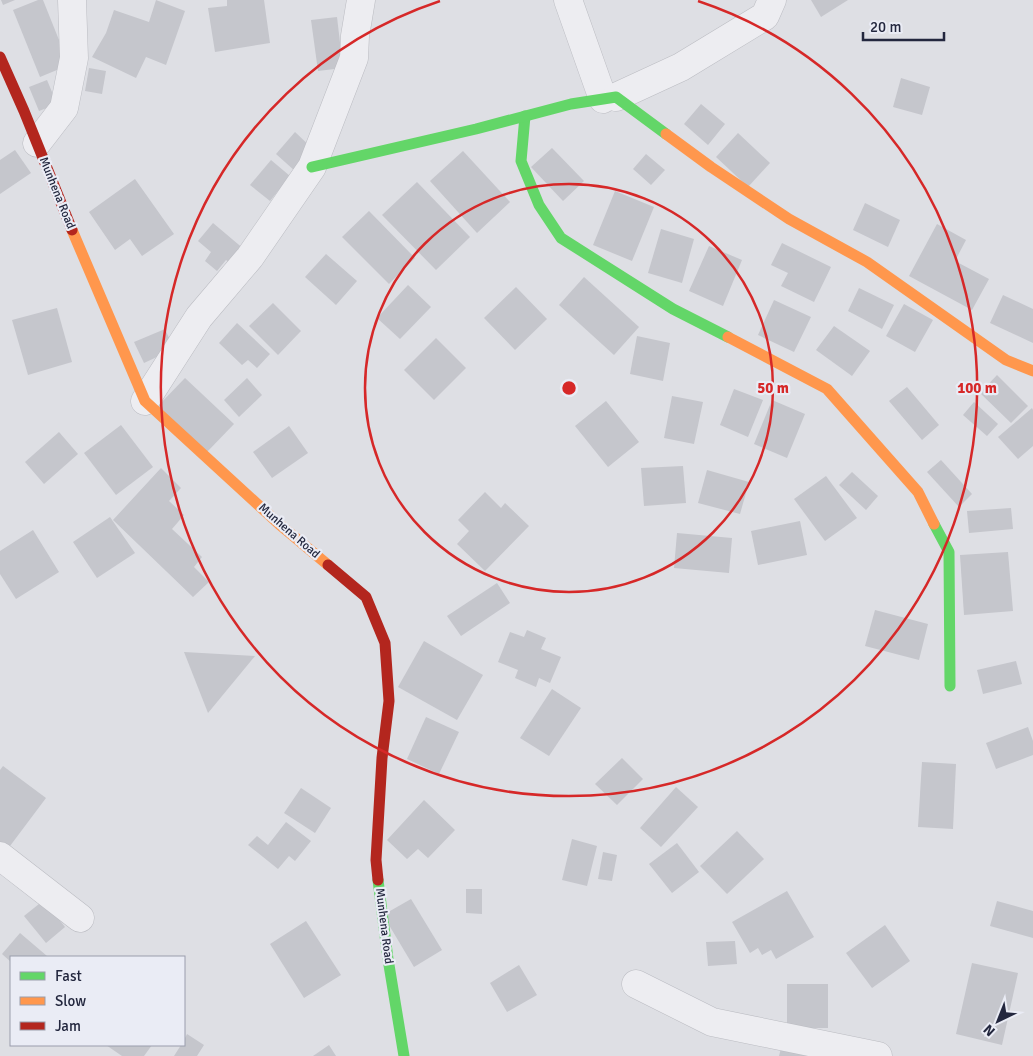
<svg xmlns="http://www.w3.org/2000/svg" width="1033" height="1056" font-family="Signika,sans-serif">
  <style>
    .building { fill: #c5c6cc }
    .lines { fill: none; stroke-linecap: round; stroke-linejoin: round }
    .street-casing { stroke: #bbbcc2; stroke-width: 29 }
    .street { stroke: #ededf1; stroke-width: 28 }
    .fast { stroke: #63d668; stroke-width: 11 }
    .slow { stroke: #ff974d; stroke-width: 11 }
    .jam { stroke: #b3261e; stroke-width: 11 }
    .ring { fill: none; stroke: #d62828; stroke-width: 2.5 }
    .labels { text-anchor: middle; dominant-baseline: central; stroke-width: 4.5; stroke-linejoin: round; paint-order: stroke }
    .street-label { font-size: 12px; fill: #23273e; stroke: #eaecf5 }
    .centre { fill: #d62828; stroke: #eaecf5; stroke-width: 2.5 }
    .ring-label { font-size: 15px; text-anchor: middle; font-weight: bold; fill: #d62828; stroke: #eaecf5; stroke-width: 4.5; stroke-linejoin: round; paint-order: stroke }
  </style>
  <rect width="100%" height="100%" fill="#dedfe4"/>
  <g class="building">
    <path d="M1,0H15L3,5Z"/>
    <path d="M38,0H43L69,65L40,77L13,10Z"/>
    <path d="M156,0L185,11L166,65L146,57L136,78L92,57L106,33L114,10L149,22Z"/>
    <path d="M227,0H264L270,43L215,52L208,8L227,6Z"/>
    <path d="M811,0H848L821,17Z"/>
    <path d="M337,17L343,68L318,71L311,20Z"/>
    <path d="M89,68L106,71L102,94L85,91Z"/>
    <path d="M901,78L930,87L922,115L893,107Z"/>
    <path d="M47,80L57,104L39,111L29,87Z"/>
    <path d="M701,104L725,124L708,145L684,124Z"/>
    <path d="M295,132L314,150L295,171L276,154Z"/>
    <path d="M738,133L770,163L748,187L716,157Z"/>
    <path d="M552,148L584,181L563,201L531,167Z"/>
    <path d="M15,150L31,173L0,194V160Z"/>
    <path d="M463,151L510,202L477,233L430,181Z"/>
    <path d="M646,154L665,170L651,185L633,169Z"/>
    <path d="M271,160L290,176L270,201L250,185Z"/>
    <path d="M135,179L174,234L142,256L130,239L115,250L89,212Z"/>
    <path d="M417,182L470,237L436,270L382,215Z"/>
    <path d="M615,191L654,207L632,261L593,245Z"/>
    <path d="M865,203L900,220L888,247L853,230Z"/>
    <path d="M369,211L415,258L389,284L342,237Z"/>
    <path d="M213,223L245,250L233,265L226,260L217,271L205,261L211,252L198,241Z"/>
    <path d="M937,224L966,240L955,261L989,279L972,310L909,276Z"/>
    <path d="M661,229L694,239L682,283L648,273Z"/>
    <path d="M782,243L831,267L814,302L781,286L788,273L771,265Z"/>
    <path d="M709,246L742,260L723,306L689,291Z"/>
    <path d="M326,254L357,281L336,305L305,277Z"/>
    <path d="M584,277L639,327L614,355L559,305Z"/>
    <path d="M408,285L431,307L400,339L377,318Z"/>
    <path d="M516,287L547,319L515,350L484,318Z"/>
    <path d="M859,288L894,305L882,329L848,311Z"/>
    <path d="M1003,295L1033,309V343L990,323Z"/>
    <path d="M774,300L811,317L794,352L758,335Z"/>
    <path d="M273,303L301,331L278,355L249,326Z"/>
    <path d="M904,304L933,320L915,352L886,336Z"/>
    <path d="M57,308L72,362L28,375L12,320Z"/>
    <path d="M237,323L270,354L257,368L248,360L242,365L219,343Z"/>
    <path d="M834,326L870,351L852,376L816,350Z"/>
    <path d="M165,329L174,349L144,363L134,342Z"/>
    <path d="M637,336L670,343L663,381L630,374Z"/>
    <path d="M436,338L466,368L434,400L404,370Z"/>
    <path d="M997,375L1028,406L1011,423L980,393Z"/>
    <path d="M185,378L234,424L206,453L157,407Z"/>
    <path d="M247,378L262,395L239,417L224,400Z"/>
    <path d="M907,387L939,425L922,440L889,401Z"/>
    <path d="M734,389L763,400L748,437L720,425Z"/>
    <path d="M672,396L703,402L694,444L664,438Z"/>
    <path d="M772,400L805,414L787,458L754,444Z"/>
    <path d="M606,401L639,442L608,467L575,426Z"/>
    <path d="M974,402L998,424L987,436L963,415Z"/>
    <path d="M1032,408L1033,410V446L1018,459L998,437Z"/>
    <path d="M121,425L153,467L116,495L84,453Z"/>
    <path d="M289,426L308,453L272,478L253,452Z"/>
    <path d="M59,432L78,454L44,484L25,462Z"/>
    <path d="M941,460L972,494L959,507L927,472Z"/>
    <path d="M683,466L686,503L644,506L641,468Z"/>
    <path d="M161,468L181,488L169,501L184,515L172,529L202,557L194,567L209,582L193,597L113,520Z"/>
    <path d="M707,470L749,482L740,514L698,503Z"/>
    <path d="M852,472L878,496L866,510L839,485Z"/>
    <path d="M826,476L857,518L825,541L794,499Z"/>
    <path d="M485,492L501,508L505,503L529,526L485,571L457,544L469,531L458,520Z"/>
    <path d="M1011,508L1013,529L969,533L967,511Z"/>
    <path d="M110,517L135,553L97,578L73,542Z"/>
    <path d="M800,521L807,555L758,565L751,531Z"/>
    <path d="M33,530L59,572L16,599L0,574V551Z"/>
    <path d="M677,533L732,538L729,573L674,568Z"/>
    <path d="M1008,552L1013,611L964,615L960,555Z"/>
    <path d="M497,583L510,603L461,636L447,616Z"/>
    <path d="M875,610L928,624L919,660L865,646Z"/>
    <path d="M527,630L546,638L541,649L561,657L550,683L539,678L536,687L515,678L518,670L498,662L510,632L524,637Z"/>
    <path d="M424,641L483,675L457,720L398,687Z"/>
    <path d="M184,652L255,656L208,713Z"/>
    <path d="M1016,661L1022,684L983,694L977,670Z"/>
    <path d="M552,689L581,708L549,756L520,738Z"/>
    <path d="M426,717L459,732L439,774L407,759Z"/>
    <path d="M1028,727L1033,741V755L996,769L986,743Z"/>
    <path d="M622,758L643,779L617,805L595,784Z"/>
    <path d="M922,762L956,764L953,829L918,827Z"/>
    <path d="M3,766L46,798L7,850L0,844V770Z"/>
    <path d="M676,787L698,807L661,847L640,828Z"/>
    <path d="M301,788L331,808L315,833L284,813Z"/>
    <path d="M424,800L455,830L428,858L418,849L407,859L387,840Z"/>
    <path d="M286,822L311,841L295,861L289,856L278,869L248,845L257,836L268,845Z"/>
    <path d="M737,831L764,859L727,894L700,866Z"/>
    <path d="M572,839L597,846L587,886L562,880Z"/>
    <path d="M677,843L699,872L672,893L649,864Z"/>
    <path d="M603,852L617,855L612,881L598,879Z"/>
    <path d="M466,889H482V914L466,913Z"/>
    <path d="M787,891L814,937L776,959L771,950L762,955L758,948L750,953L732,922Z"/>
    <path d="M411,899L442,950L414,967L383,915Z"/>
    <path d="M44,900L65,927L46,943L24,916Z"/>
    <path d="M997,901L1033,911V938L990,926Z"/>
    <path d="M306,921L341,975L304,998L270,944Z"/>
    <path d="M885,925L910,961L872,988L846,953Z"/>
    <path d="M20,933L47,956L45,957H11V962L2,954Z"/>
    <path d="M735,941L737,964L708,966L706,942Z"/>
    <path d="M972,963L1018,973L1002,1045L956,1034Z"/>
    <path d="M519,965L537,995L507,1012L490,983Z"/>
    <rect x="787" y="984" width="41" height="44"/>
    <path d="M187,1034L204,1045L197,1056H174L181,1045H184V1040Z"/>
    <path d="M782,1044L818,1056H779Z"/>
    <path d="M106,1045H152L144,1056H122Z"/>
    <path d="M329,1045L336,1056H313Z"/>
  </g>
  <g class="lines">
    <g class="street-casing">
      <g id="street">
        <path d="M568,0L603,99"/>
        <path d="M616,97L681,67L765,16L772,0"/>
        <path d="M37,143L64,108L74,58L72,0"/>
        <path d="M145,401L199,317L250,257L312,167L354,58L355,36L361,0"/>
        <path d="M0,856L80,918"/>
        <path d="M636,984L712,1022L878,1056"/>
      </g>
    </g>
    <use href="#street" class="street"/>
    <g class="fast">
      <path d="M525,116L521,161L539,205L561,238L673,309L728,337"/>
      <path d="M312,167L476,129L571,104L616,97L666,134"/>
      <path d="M934,524L949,552L950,686"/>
      <path d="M378,880L388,959L404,1056"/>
    </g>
    <g class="slow">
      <path d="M666,134L711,167L789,219L867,262L1006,360L1033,371"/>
      <path d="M72,230L145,401L279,524L328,565"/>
      <path d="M728,337L827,389L918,492L934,524"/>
    </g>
    <g class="jam">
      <path d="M0,57L24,111L72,230"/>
      <path d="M328,565L366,597L385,643L389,701L382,758L376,860L378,880"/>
    </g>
  </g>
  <g class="ring">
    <circle cx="569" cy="388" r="204"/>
    <path d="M698 1A408 408 0 1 1 440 1"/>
  </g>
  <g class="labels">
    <g class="street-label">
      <text transform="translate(57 193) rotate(68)">Munhena Road</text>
      <text transform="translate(289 531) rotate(41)">Munhena Road</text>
      <text transform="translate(384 926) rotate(83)">Munhena Road</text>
    </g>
  </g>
  <circle cx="569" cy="388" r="8" class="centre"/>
  <g class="ring-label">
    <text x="773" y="393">50 m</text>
    <text x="977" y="393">100 m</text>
  </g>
  <rect x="10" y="956" width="175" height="90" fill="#eaecf5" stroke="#9a9dac"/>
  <rect x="20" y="972" width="25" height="8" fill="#63d668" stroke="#9a9dac"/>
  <text x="55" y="981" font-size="15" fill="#23273e">Fast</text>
  <rect x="20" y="997" width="25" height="8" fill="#ff974d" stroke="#9a9dac"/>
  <text x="55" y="1006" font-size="15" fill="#23273e">Slow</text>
  <rect x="20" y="1022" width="25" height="8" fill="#b3261e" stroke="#9a9dac"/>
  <text x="55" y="1031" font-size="15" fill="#23273e">Jam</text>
  <g transform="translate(998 1021) rotate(223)" stroke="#eaecf5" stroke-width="4" paint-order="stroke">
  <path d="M0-4L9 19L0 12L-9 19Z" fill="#23273e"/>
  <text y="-8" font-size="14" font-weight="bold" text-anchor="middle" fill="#23273e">N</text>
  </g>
  <path d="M863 32v8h81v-8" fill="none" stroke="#23273e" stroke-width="2.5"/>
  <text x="870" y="32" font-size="15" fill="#23273e" stroke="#eaecf5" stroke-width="4" paint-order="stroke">20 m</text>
</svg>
